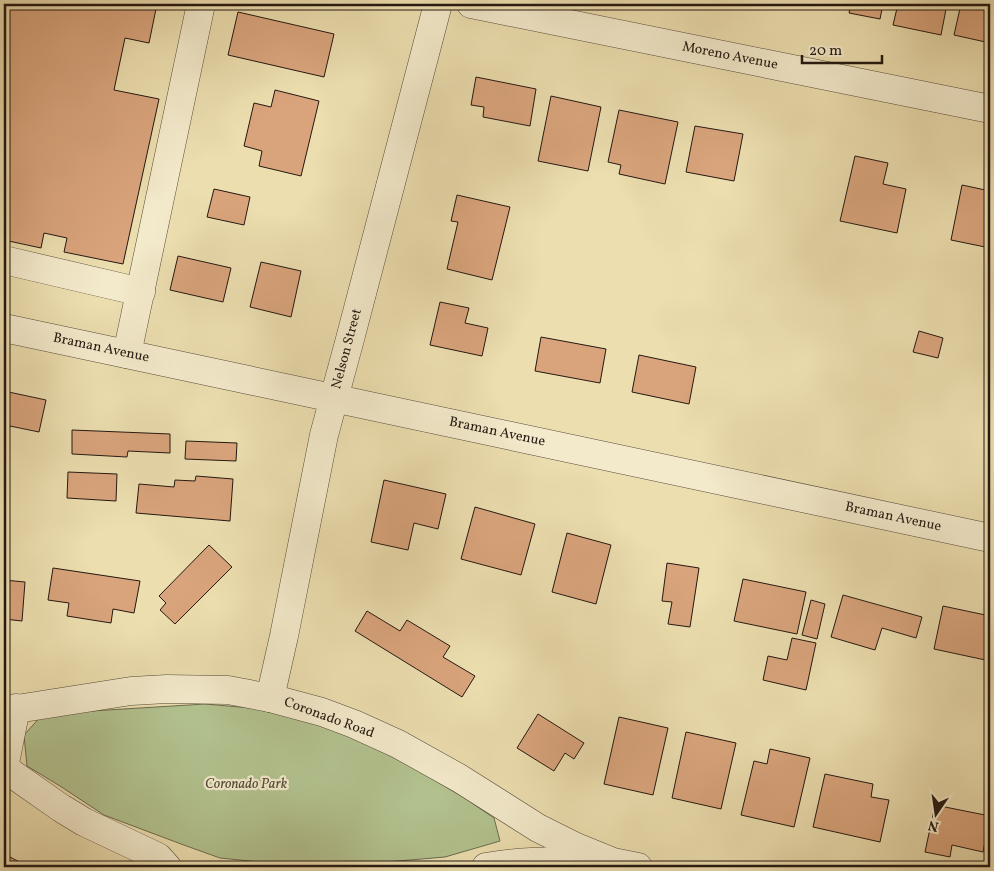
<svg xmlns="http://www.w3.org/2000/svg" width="994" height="871" font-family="Vollkorn,serif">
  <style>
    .green { fill: #b2c28f; stroke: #6b6d50 }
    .building { fill: #d9a47c; stroke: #241811 }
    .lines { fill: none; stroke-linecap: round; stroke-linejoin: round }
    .minor-casing { stroke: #564a38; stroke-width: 29 }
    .minor { stroke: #f3eacb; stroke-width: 28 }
    .labels { text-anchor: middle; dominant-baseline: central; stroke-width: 4.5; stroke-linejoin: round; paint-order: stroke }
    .street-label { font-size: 14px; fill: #241811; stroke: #f3eacb }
    .park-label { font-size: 14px; font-style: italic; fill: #4f4b37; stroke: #f3eacb }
  </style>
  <rect width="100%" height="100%" fill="#ecdeaf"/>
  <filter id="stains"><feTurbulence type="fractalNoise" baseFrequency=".004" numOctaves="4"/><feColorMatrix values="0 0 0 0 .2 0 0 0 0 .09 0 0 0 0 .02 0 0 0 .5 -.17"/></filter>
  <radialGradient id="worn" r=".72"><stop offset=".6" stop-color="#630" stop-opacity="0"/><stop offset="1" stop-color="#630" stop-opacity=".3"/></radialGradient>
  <path class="green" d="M205,704L263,709L309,719L396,757L466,799L494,818L500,841L445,857L339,866L280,864L220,858L181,844L104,815L60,786L27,766L24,735L43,714Z"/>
  <g class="building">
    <path d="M4,4H157L149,43L125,38L114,90L159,99L123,264L64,252L67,238L44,233L41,248L4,240Z"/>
    <path d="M776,4H804L803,9Z"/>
    <path d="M851,4H883L880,19L849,13Z"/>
    <path d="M898,4H947L941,35L893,25Z"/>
    <path d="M961,4H990V43L954,35Z"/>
    <path d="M238,12L334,34L324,77L228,55Z"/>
    <path d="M476,77L536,89L530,126L483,117L484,107L471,105Z"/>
    <path d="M275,90L319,101L301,176L259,166L262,151L244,146L254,103L271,107Z"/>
    <path d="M551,96L601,107L588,171L538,161Z"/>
    <path d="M619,110L678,122L665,184L619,174L621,165L608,162Z"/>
    <path d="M695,126L743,134L734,181L686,172Z"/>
    <path d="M855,156L888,163L883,184L906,189L897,233L840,221Z"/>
    <path d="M962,185L990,191V248L951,240Z"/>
    <path d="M214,189L250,197L244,225L207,217Z"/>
    <path d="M457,195L510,207L492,280L447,269L458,222L451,221Z"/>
    <path d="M178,256L231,268L223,302L170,290Z"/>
    <path d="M261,262L301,271L291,317L250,307Z"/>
    <path d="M440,302L469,308L465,323L488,328L482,356L430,345Z"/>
    <path d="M919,331L943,338L938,358L913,352Z"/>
    <path d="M541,337L606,349L600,383L535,371Z"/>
    <path d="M639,355L696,367L689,404L632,392Z"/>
    <path d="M4,391L46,400L39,432L10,426L4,456Z"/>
    <path d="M72,430L170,434V453L128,451L127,457L72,454Z"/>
    <path d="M186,441L237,443L236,461L185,459Z"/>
    <path d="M68,472L117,474L116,501L67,498Z"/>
    <path d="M196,476L233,479L230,521L136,513L139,484L174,487L175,480L195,481Z"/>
    <path d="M384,480L446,494L438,529L414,523L408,550L371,542Z"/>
    <path d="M475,507L535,524L521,575L461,559Z"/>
    <path d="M567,533L611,545L596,604L552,592Z"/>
    <path d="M209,545L232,567L175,624L160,610L166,603L159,596Z"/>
    <path d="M667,563L699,568L690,627L668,624L672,602L662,601Z"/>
    <path d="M53,568L140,581L134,613L113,609L111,623L67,616L69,603L48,600Z"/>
    <path d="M743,579L806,592L797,634L734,621Z"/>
    <path d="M4,580L25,582L22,621L4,619Z"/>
    <path d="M843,595L922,617L916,638L882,628L875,650L831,637Z"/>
    <path d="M811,600L825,604L817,639L802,635Z"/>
    <path d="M943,606L990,616V661L934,649Z"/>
    <path d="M367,611L400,631L407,620L450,646L443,657L475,676L462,697L355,631Z"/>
    <path d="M792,638L816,643L806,690L763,680L768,656L787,660Z"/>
    <path d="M538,714L584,743L574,759L565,753L554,771L517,748Z"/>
    <path d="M619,717L668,728L653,795L604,784Z"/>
    <path d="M686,732L736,743L721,809L672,798Z"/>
    <path d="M770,749L810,758L794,827L741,815L754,761L767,764Z"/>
    <path d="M825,774L873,784L871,797L889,800L880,842L813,827Z"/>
    <path d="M935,805L990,816L983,852L952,845L950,857L925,852Z"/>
    <path d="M10,857L29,867H4Z"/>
  </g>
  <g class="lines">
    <g class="minor-casing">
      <g id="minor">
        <path d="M471,4L990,109"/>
        <path d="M4,260L141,292"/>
        <path d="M4,328L990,538"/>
        <path d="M127,354L201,4"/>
        <path d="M270,698L284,636L324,435L350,339L438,4"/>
        <path d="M4,711L131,691L167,689L228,690L270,698L322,712L354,724L398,744L459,778L538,828L576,847L613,862L638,867"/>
        <path d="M4,768L61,808L84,822L158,857L167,867"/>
        <path d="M4,768L16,708"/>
        <path d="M486,867C523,860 561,861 599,861"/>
      </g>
    </g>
    <use href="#minor" class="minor"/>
  </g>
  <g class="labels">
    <g class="street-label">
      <text transform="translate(730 56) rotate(11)">Moreno Avenue</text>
      <text transform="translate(101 348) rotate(12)">Braman Avenue</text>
      <text transform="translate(347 349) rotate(-75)">Nelson Street</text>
      <text transform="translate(497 432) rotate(12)">Braman Avenue</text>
      <text transform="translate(893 517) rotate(12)">Braman Avenue</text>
      <text transform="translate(329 718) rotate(20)">Coronado Road</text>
    </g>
    <g class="park-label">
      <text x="246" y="784">Coronado Park</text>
    </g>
  </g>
  <rect width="994" height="871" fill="none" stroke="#ecdeaf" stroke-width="20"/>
  <rect x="5" y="5" width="984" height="861" fill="none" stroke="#241811" stroke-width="2.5"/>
  <rect x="10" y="10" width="974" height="851" fill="none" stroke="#241811"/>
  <g transform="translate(936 814) rotate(193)" stroke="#f3eacb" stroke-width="4" paint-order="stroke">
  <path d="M0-4L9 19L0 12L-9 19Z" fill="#241811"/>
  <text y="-8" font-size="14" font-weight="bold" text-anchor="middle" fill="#241811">N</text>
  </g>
  <path d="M802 55v8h80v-8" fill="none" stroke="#241811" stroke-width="2.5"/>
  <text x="809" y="55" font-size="15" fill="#241811" stroke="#f3eacb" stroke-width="4" paint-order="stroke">20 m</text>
  <rect width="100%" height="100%" filter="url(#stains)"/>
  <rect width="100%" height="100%" fill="url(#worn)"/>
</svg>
